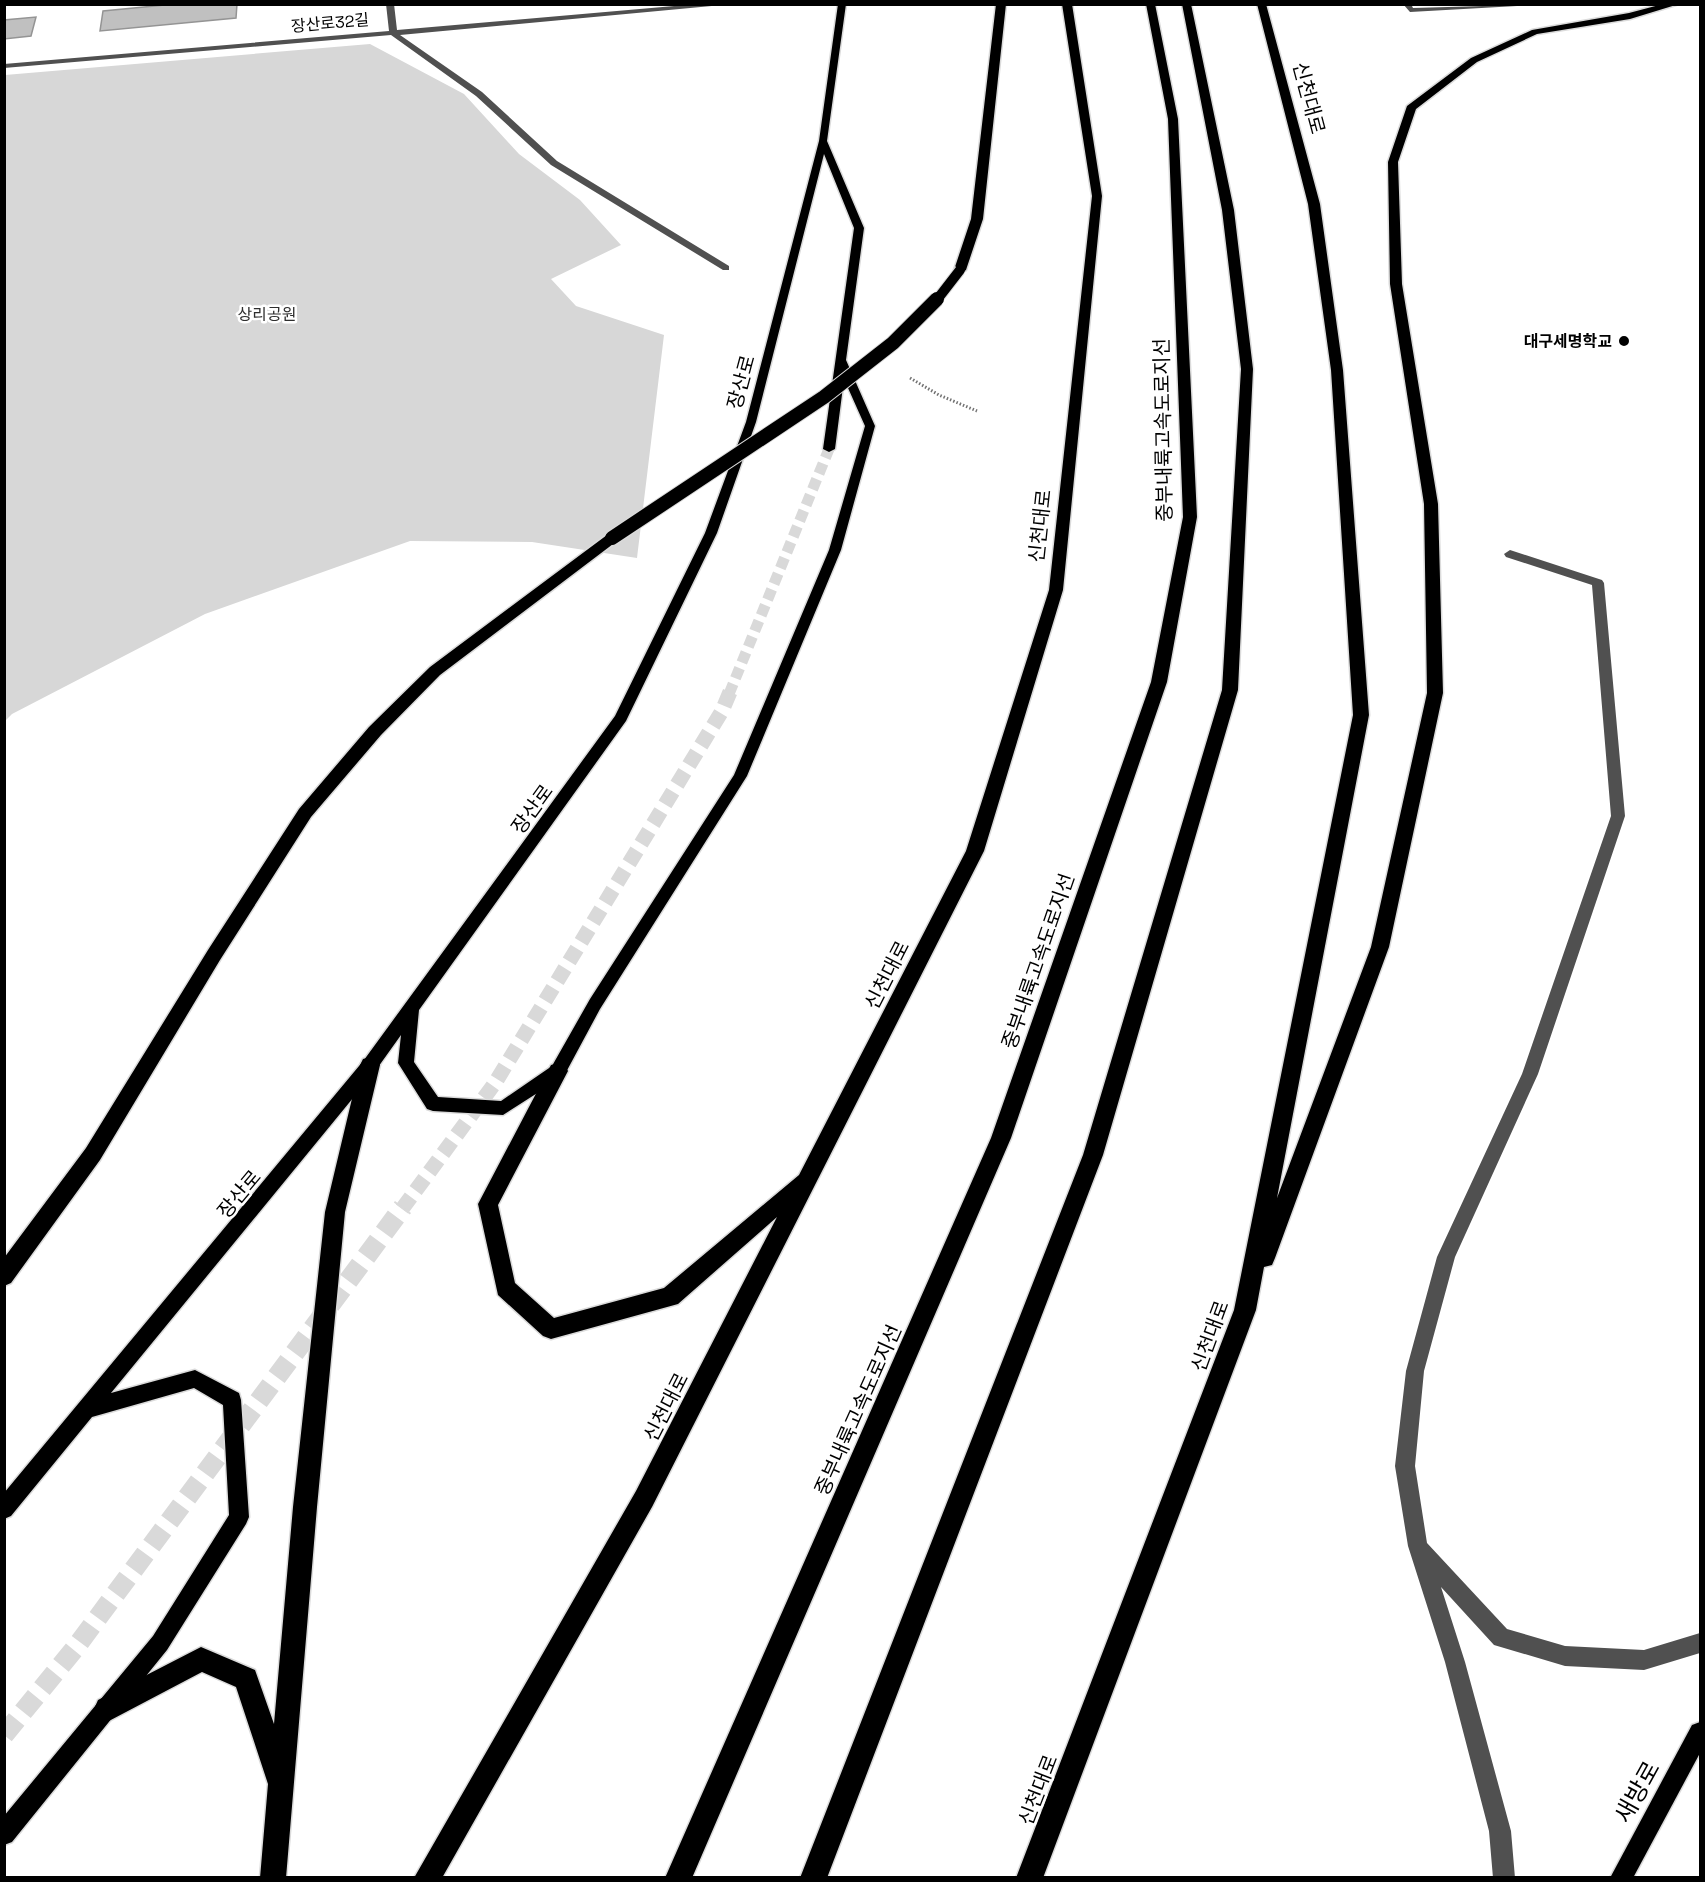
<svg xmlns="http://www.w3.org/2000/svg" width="1705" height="1882" font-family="'Space Grotesk','Noto Sans KR',sans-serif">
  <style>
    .green { fill: #d7d7d7 }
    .building { fill: #c0c0c0; stroke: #949494; stroke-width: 1.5 }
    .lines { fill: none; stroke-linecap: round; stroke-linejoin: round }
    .major-tunnel-far2 { stroke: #d9d9d9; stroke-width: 11; stroke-dasharray: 11 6; stroke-linecap: butt }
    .major-tunnel-far1 { stroke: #d9d9d9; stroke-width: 15; stroke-dasharray: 15 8; stroke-linecap: butt }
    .major-tunnel { stroke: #d9d9d9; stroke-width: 20; stroke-dasharray: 20 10; stroke-linecap: butt }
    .major-casing { stroke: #dbdbdb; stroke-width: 3 }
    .highway-casing { stroke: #dbdbdb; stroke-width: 3 }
    .path { stroke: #727272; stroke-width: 3; stroke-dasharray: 1.5 2; stroke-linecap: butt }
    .minor { fill: #505050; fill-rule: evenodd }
    .major { fill: #000; fill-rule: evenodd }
    .highway { fill: #000; fill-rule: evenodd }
    .highway-bridge-far1-casing { stroke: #dbdbdb; stroke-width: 12; stroke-linecap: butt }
    .highway-bridge-casing { stroke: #dbdbdb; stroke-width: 16; stroke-linecap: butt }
    .highway-bridge-far1 { stroke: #000; stroke-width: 10 }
    .highway-bridge { stroke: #000; stroke-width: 14 }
    .poi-dot { fill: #000; stroke: #fff; stroke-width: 2 }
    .labels { text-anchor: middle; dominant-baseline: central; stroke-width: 5; stroke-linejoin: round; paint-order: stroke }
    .far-street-label { font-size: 16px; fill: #000; stroke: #fff }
    .far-park-label { font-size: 16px; fill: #2e2e2e; stroke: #fff }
    .far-poi-label { font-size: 16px; font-weight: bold; fill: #000; stroke: #fff; text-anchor: end }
    .street-label { font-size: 20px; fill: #000; stroke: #fff }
    .near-street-label { font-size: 24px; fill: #000; stroke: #fff }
  </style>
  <rect width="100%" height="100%" fill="#fff"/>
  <path class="green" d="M370,44L464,94L519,154L580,200L621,245L551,279L576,306L664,335L637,558L532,542L410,541L205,614L12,714L5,721V75Z"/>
  <g class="building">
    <path d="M175,4H237L236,18L100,31L103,11Z"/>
    <path d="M36,17L31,36L4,39V20Z"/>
  </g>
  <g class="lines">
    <path class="major-tunnel-far2" d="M729,694L829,449"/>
    <path class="major-tunnel-far1" d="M402,1209L495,1083L722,711L730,692"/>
    <path class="major-tunnel" d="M4,1735L76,1647L403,1207"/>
    <g class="major-casing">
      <g id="major">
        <path d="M838,4H846L827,141L864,228L846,360L875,426L841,550L747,776L600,1009L564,1076L503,1115L433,1111L427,1109L398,1063L401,1035L376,1070L111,1393L195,1370L239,1393L241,1400L249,1517L246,1524L167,1650L12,1842L4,1845V1816L153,1636L229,1515L223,1405L194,1388L92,1417L11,1516L4,1519V1493L364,1060L615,716L705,533L746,422L819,141ZM824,154L854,228L823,449L829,452L835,449L844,379L865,426L829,550L734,775L590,999L552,1066L501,1101L438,1097L414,1062L419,1010L626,721L717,533L756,422Z"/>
        <path d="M1700,1722V1753L1633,1878H1610L1692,1725Z"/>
      </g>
    </g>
    <g class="highway-casing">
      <g id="highway">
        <path d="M996,4H1006L983,219L966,270L960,274L954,270L971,219Z"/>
        <path d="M1062,4H1072L1102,196L1063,590L984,851L652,1507L442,1878H414L636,1491L777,1217L678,1304L551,1339L543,1336L498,1295L478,1204L551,1065L558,1063L565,1065L568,1071L498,1205L515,1283L554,1318L664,1288L799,1175L966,851L1049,590L1092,196Z"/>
        <path d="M1146,4H1155L1178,119L1197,517L1167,682L1011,1138L692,1878H665L991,1138L1151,682L1183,517L1168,119Z"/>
        <path d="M1182,4H1191L1234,210L1253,369L1238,690L1103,1155L827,1878H800L1083,1155L1222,690L1241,369L1222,210Z"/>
        <path d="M1257,4H1266L1320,204L1343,370L1369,715L1277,1198L1371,947L1427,693L1424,504L1390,284L1388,162L1407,106L1471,58L1532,30L1629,13L1663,4H1679L1630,19L1537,34L1477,62L1416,109L1398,162L1402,284L1438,504L1443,693L1389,947L1275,1258L1272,1265L1264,1267L1256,1310L1043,1878H1016L1234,1310L1353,715L1331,370L1308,204Z"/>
        <path d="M612,534L619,538L617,541L440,675L381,735L311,817L220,960L100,1160L11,1283L4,1286V1258L86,1148L208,950L299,809L369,727L430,667L607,535Z"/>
        <path d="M370,1057L377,1059L380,1065L345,1212L317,1507L286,1878H260L268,1784L236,1687L202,1672L107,1722L98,1718L94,1709L98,1700L201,1647L255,1670L274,1724L293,1507L325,1212L360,1065L363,1059Z"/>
      </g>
    </g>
    <path class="path" d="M910,378L939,395L977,411"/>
    <g class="minor">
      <path d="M386,4H394L397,30L697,4H733L400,35L482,92L557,161L729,266V270H723L551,165L476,96L391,35L4,68V64L389,31Z"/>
      <path d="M1403,4H1411L1413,8L1551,4L1410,12Z"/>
      <path d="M1510,550L1602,580L1604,583L1625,816L1538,1074L1455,1257L1424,1371L1415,1466L1427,1543L1507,1629L1565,1646L1644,1650L1700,1633V1653L1644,1670L1565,1666L1494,1645L1441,1587L1465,1662L1511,1831L1515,1878H1493L1489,1831L1445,1662L1408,1546L1395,1466L1406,1371L1437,1257L1522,1074L1611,816L1592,585L1506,557L1504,554Z"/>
    </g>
    <use href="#major" class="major"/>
    <use href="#highway" class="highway"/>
    <g class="highway-bridge-far1-casing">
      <path id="highway-bridge-far1" d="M936,301L960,270"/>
    </g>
    <g class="highway-bridge-casing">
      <path id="highway-bridge" d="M612,538L824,397L893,343L937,299"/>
    </g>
    <use href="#highway-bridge-far1" class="highway-bridge-far1"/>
    <use href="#highway-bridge" class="highway-bridge"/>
  </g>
  <circle class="poi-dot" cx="1624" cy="341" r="6"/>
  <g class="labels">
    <g class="far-street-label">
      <text transform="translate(330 23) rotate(-5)">장산로32길</text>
    </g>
    <g class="far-park-label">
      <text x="267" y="314">상리공원</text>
    </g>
    <g class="far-poi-label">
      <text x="1612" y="341">대구세명학교</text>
    </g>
    <g class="street-label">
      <text transform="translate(1309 98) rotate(75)">신천대로</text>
      <text transform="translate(741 382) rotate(-75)">장산로</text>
      <text transform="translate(1163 430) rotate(-91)">중부내륙고속도로지선</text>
      <text transform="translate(1040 526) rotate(-84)">신천대로</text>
      <text transform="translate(532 809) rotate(-54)">장산로</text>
      <text transform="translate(1038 961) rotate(-71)">중부내륙고속도로지선</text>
      <text transform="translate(887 975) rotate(-63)">신천대로</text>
      <text transform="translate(239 1194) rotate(-50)">장산로</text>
      <text transform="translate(1210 1336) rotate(-70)">신천대로</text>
      <text transform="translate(666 1407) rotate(-63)">신천대로</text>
      <text transform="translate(858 1410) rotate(-66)">중부내륙고속도로지선</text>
      <text transform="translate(1038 1790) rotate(-69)">신천대로</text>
    </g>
    <g class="near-street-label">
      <text transform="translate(1637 1792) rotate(-61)">새방로</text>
    </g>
  </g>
  <rect width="1705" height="1882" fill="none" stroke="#000000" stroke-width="12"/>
</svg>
